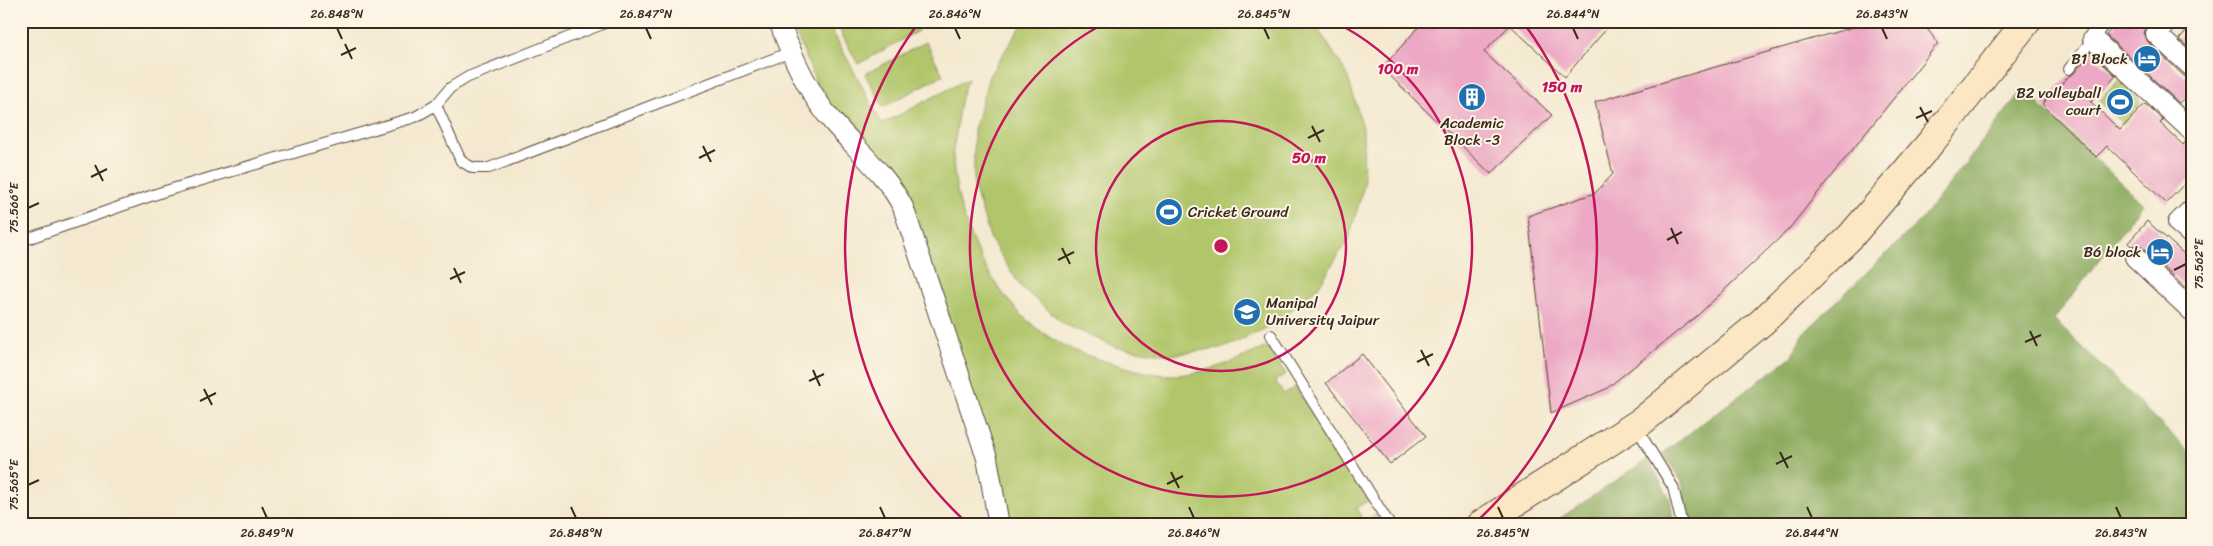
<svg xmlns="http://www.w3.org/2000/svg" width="2213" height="546" font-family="Sriracha,sans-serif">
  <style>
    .green { fill: #b1c66a; stroke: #767844 }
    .forest { fill: #8cab5e; stroke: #646a3e }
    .building { fill: #eca8c4 }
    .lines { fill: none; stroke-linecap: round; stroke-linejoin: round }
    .lane-casing { stroke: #574739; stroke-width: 12 }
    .street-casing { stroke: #574739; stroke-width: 22 }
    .secondary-casing { stroke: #574739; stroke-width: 30 }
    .lane { stroke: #fff; stroke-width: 10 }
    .street { stroke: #fff; stroke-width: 20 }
    .secondary { stroke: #fbe7c3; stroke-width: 28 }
    .ticks { fill: none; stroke: #3b2a1e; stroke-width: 2 }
    .ring { fill: none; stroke: #c2185b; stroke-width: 2.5 }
    .labels { text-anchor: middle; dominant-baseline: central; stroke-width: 4; stroke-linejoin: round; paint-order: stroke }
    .poi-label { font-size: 15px; fill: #3b2a1e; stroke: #fcf5e5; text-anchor: end }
    .centre { fill: #c2185b; stroke: #fcf5e5; stroke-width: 2.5 }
    .ring-label { font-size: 15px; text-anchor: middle; font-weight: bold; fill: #c2185b; stroke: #fcf5e5; stroke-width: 4; stroke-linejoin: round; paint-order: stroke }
    .neatline { fill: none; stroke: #3b2a1e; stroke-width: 2 }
    .ticks-label { font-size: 12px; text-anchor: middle; fill: #3b2a1e }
  </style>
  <rect width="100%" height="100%" fill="#fcf5e5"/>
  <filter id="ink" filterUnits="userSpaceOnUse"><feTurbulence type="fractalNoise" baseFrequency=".02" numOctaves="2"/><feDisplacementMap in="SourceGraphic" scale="10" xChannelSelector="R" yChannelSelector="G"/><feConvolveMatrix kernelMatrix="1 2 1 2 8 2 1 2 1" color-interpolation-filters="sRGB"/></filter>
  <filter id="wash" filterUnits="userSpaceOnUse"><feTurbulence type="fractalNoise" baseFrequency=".0096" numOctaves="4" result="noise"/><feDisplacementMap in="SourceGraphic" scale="20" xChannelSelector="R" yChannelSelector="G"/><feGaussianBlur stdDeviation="1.12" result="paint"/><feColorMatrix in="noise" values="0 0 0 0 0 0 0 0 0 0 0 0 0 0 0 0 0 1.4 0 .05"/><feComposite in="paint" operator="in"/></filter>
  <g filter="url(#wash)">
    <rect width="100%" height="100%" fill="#f4e9d0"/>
    <g class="green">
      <path d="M791,21H827L882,124L968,79C959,96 958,116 956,134C955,141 952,149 953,156C955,221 991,298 1046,335C1068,350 1090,357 1115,364C1135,370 1157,376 1178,375C1210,373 1238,359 1267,347L1286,374L1275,381L1284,394L1295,387L1368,501L1356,508L1364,521L1376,514L1383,525H1003L905,194L820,92Z"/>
      <path d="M858,21H913L918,31L858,64L840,31Z"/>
      <path d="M1027,21H1310L1317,27L1347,74L1363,128L1364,185L1349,238L1319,286L1277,323L1226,347L1170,355L1115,347L1064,324L1021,287L991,240L974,186V130L989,76L1019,29Z"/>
      <path d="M926,42L943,75L883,107L865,74Z"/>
      <path d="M2119,80L2142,102L2123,124L2099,101Z"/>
    </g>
    <g class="forest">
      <path d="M2023,89L2143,204L2054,319L2192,455V525H1687L1682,482L1663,453L1792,356L1803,334L1922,219Z"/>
      <path d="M1648,459L1670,499L1674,525H1550Z"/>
    </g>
    <g id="blocks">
      <g class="building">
        <path d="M1424,21H1613L1565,77L1510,25L1484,52L1552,115L1491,174L1382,68Z"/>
        <path d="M1874,21H1921L1938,43L1788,230L1698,315L1606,389L1551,413L1528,216L1595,193L1613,174L1595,102Z"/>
        <path d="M2119,21H2152L2144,32L2148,42L2184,76L2192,79V90L2179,103L2106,35Z"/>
        <path d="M2192,25V51L2179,39Z"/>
        <path d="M2091,53L2116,76L2091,102L2120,130L2145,104L2163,120L2160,123L2183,145L2186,141L2192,143V176L2166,203L2107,146L2096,157L2042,104L2069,76L2074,73Z"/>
        <path d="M2147,221L2192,261V294L2143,248L2137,245L2131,246L2128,243Z"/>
        <path d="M1362,354L1426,436L1390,464L1326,383Z"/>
      </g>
    </g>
  </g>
  <g filter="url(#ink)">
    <use href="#blocks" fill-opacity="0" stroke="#574739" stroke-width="1"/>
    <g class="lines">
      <g class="lane-casing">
        <g id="lane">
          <path d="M2069,69L2107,21"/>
          <path d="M436,105L461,161L473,168H489L791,52"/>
          <path d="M21,241L162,192L415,117L436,105L450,88L468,77L610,21"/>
          <path d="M1271,335L1390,525"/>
          <path d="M1636,427L1673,487L1682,525"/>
        </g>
      </g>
      <g class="street-casing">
        <g id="street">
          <path d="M779,21C792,57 808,93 833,122C858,151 886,174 903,207L987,458L999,525"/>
          <path d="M2168,21L2156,34L2192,67"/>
          <path d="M2093,39L2192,131"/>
          <path d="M2192,209L2178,223L2192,235"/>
          <path d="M2135,257L2192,311"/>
        </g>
      </g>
      <g class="secondary-casing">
        <path id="secondary" d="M1480,525L1642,421L1762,322L1851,236L1932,141L2027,21"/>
      </g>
      <use href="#lane" class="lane"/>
      <use href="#street" class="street"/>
      <use href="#secondary" class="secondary"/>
    </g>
  </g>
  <path class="ticks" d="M337,28L342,39M646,28L651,39M955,28L960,39M1264,28L1269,39M1573,28L1578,39M1882,28L1887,39M345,44L352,59M341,55L356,48M1920,107L1928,122M1916,118L1932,111M1312,126L1320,142M1308,138L1324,130M703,146L711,162M699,158L715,150M95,165L103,181M91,177L107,169M28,208L39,203M1671,228L1678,244M1667,240L1682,232M1062,248L1070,264M1058,260L1074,252M454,268L461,283M2174,270L2186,264M450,279L465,272M2030,331L2037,346M2025,342L2041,335M1421,350L1429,366M1417,362L1433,354M813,370L820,386M809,381L824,374M204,389L212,405M200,401L216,393M1780,452L1788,468M1776,464L1792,456M1171,472L1179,488M1167,484L1183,476M28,485L39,480M262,507L267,518M571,507L576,518M880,507L885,518M1189,507L1194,518M1498,507L1503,518M1807,507L1812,518M2116,507L2121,518"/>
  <g class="ring">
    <circle cx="1221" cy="246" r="125"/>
    <path d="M1333 21A251 251 0 1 1 1109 21"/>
    <path d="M967 523A376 376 0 0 1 919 22M1523 22A376 376 0 0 1 1475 523"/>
  </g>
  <defs>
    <g id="hotel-disc" transform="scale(1.4375)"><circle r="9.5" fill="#1f6fb2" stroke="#fcf5e5"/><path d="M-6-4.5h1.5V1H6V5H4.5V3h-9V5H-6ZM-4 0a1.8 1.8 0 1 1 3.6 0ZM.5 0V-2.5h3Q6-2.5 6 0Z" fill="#fff"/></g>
    <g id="building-disc" transform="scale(1.4375)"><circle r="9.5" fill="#1f6fb2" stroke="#fcf5e5"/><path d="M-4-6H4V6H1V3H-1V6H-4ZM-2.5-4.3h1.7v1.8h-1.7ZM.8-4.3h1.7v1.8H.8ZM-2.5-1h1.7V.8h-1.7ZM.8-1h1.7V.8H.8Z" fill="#fff"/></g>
    <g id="stadium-disc" transform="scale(1.4375)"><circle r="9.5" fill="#1f6fb2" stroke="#fcf5e5"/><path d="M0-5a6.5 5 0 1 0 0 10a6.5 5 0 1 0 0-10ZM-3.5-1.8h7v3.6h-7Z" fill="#fff"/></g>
    <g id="university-disc" transform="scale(1.4375)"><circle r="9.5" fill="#1f6fb2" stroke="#fcf5e5"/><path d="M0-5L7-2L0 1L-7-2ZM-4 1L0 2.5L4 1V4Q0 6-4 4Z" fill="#fff"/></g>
  </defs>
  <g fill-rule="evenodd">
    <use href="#hotel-disc" x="2147" y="59"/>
    <use href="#building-disc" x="1472" y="97"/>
    <use href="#stadium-disc" x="2120" y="102"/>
    <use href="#stadium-disc" x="1169" y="212"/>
    <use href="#hotel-disc" x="2160" y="252"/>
    <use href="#university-disc" x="1247" y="312"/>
  </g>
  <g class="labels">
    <g class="poi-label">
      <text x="2128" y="59">B1 Block</text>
      <text x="2101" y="93">B2 volleyball<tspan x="2101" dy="17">court</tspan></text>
      <text x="1472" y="123" text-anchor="middle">Academic<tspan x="1472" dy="17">Block -3</tspan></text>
      <text x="1188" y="212" text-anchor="start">Cricket Ground</text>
      <text x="2141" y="252">B6 block</text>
      <text x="1266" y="303" text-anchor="start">Manipal<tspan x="1266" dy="17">University Jaipur</tspan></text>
    </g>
  </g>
  <circle cx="1221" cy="246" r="8" class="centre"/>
  <g class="ring-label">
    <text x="1398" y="74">100 m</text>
    <text x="1562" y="92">150 m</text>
    <text x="1309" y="163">50 m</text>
  </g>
  <rect width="2213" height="546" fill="none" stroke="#fcf5e5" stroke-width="55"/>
  <rect x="28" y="28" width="2158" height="490" class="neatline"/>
  <g class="ticks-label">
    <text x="337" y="18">26.848°N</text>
    <text x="646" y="18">26.847°N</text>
    <text x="955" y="18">26.846°N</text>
    <text x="1264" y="18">26.845°N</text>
    <text x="1573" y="18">26.844°N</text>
    <text x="1882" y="18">26.843°N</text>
    <text transform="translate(14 208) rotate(-90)" y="4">75.566°E</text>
    <text transform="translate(2199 264) rotate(-90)" y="4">75.562°E</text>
    <text transform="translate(14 485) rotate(-90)" y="4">75.565°E</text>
    <text x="267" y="537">26.849°N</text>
    <text x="576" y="537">26.848°N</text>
    <text x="885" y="537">26.847°N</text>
    <text x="1194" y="537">26.846°N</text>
    <text x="1503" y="537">26.845°N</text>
    <text x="1812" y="537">26.844°N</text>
    <text x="2121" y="537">26.843°N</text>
  </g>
</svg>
